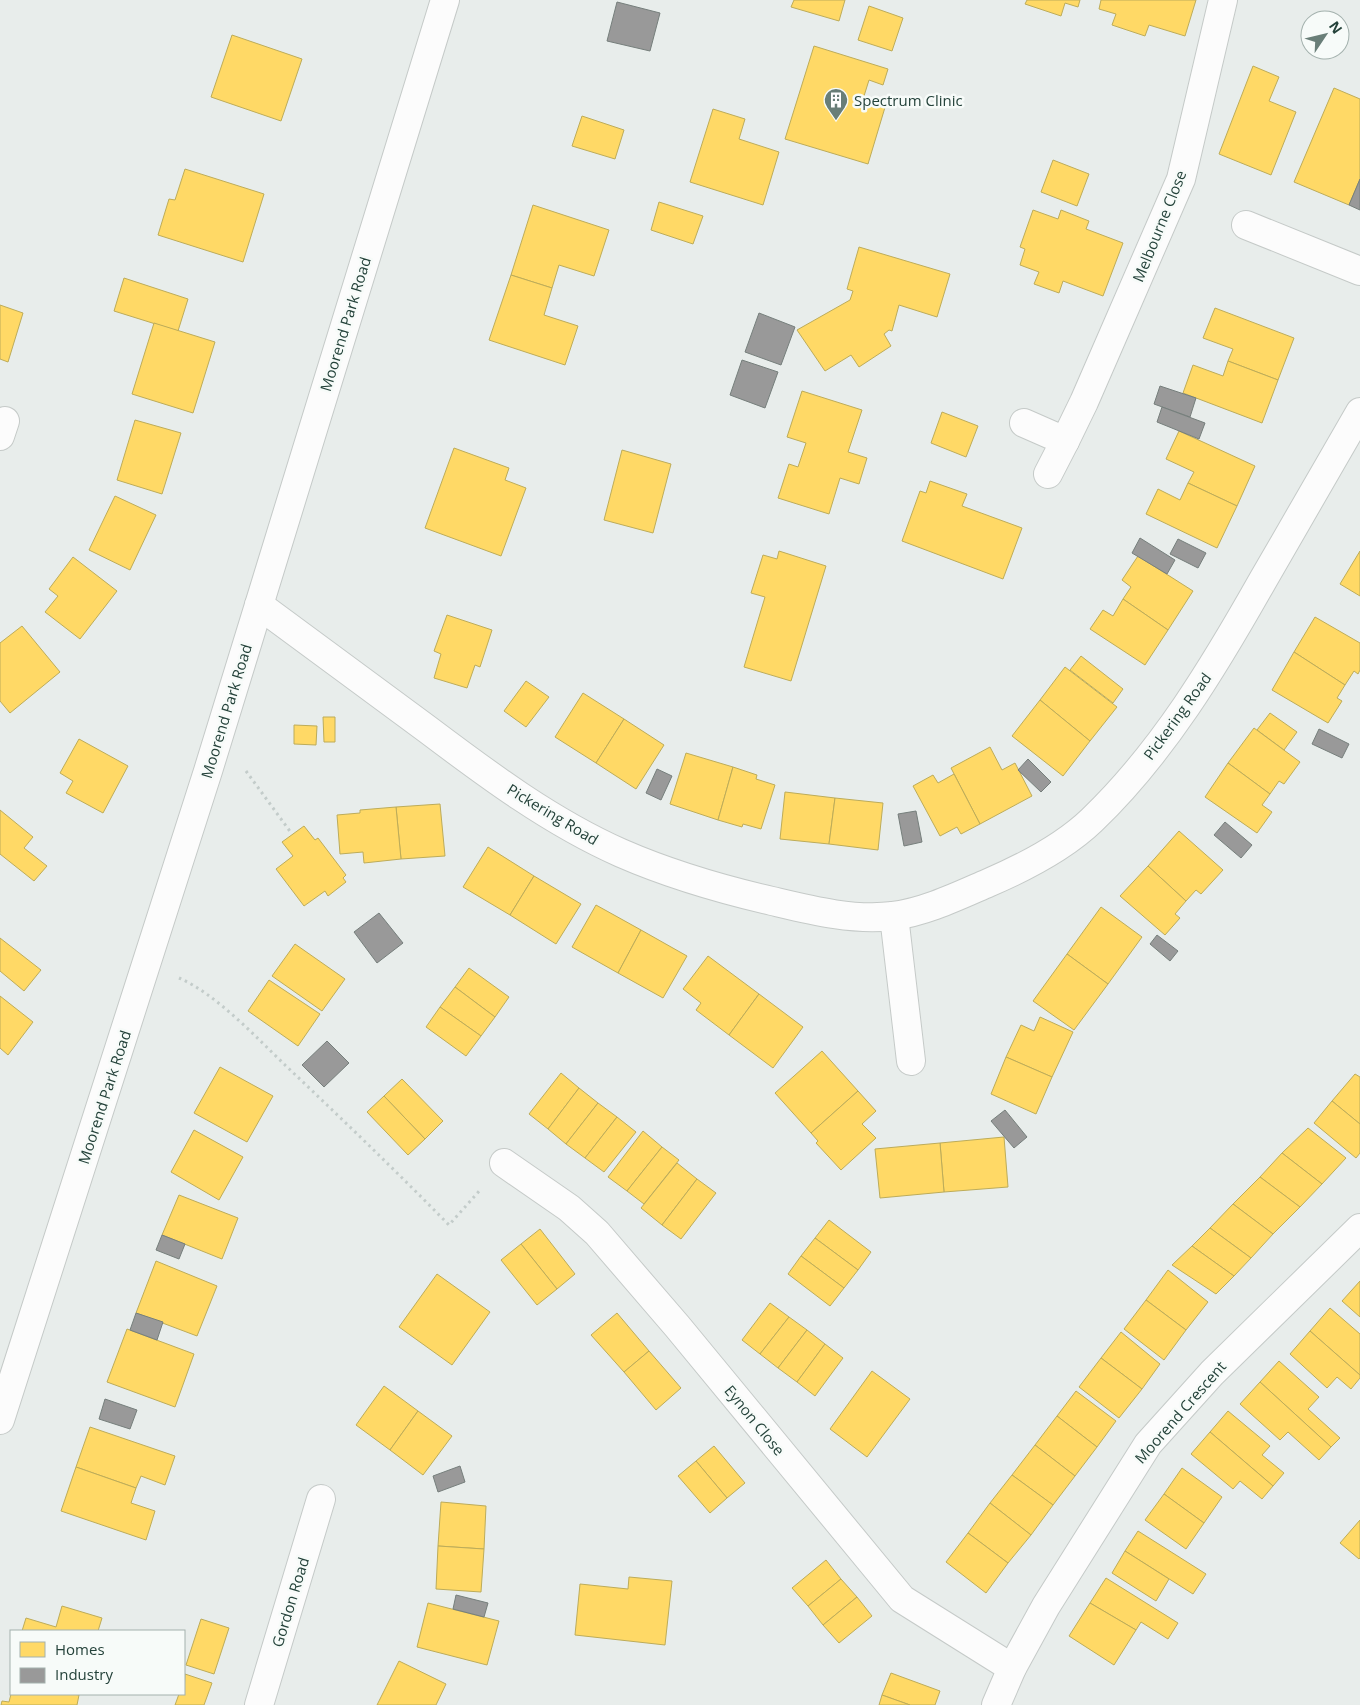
<svg xmlns="http://www.w3.org/2000/svg" width="1360" height="1705" font-family="'Open Sans',sans-serif">
  <style>
    .homes { fill: #ffd966; stroke: #bdac59 }
    .industry { fill: #999; stroke: #767f7c }
    .lines { fill: none; stroke-linecap: round; stroke-linejoin: round }
    .minor-casing { stroke: #c5cac8; stroke-width: 30 }
    .path { stroke: #c3ccca; stroke-width: 3; stroke-dasharray: 2.5 4; stroke-linecap: butt }
    .minor { stroke: #fcfcfc; stroke-width: 28 }
    .labels { text-anchor: middle; dominant-baseline: central; stroke-width: 5; stroke-linejoin: round; paint-order: stroke }
    .poi-label { font-size: 15px; fill: #24423a; stroke: #f7fbf9; text-anchor: start }
    .street-label { font-size: 15px; fill: #24423a; stroke: #f7fbf9 }
  </style>
  <rect width="100%" height="100%" fill="#e8edeb"/>
  <g class="homes">
    <path d="M794,0H845L839,21L791,7Z"/>
    <path d="M1027,0H1080L1078,7L1065,3L1061,16L1025,4Z"/>
    <path d="M1101,0H1196L1185,36L1149,25L1145,36L1112,25L1116,14L1099,9Z"/>
    <path d="M869,6L903,18L892,51L858,40Z"/>
    <path d="M232,35L302,59L281,121L211,97Z"/>
    <path d="M814,46L888,69L883,85L869,80L864,96L886,104L868,164L785,139Z"/>
    <path d="M1253,66L1279,77L1269,101L1296,112L1271,175L1219,154Z"/>
    <path d="M1334,88L1360,99V179L1349,205L1294,182Z"/>
    <path d="M713,109L745,119L739,139L779,152L763,205L690,182Z"/>
    <path d="M582,116L624,130L615,159L572,146Z"/>
    <path d="M1053,160L1089,174L1077,206L1041,192Z"/>
    <path d="M185,169L264,194L243,262L158,235L169,199L175,200Z"/>
    <path d="M659,202L703,216L693,244L651,230Z"/>
    <path d="M533,205L609,230L594,276L559,265L552,288L511,275Z"/>
    <path d="M1033,210L1058,219L1061,210L1089,221L1086,229L1123,243L1103,296L1063,281L1059,293L1034,284L1039,272L1020,265L1025,249L1020,247Z"/>
    <path d="M859,247L950,274L937,317L899,305L892,331L889,330L884,334L891,346L859,367L851,355L825,371L797,330L850,300L853,291L847,289Z"/>
    <path d="M511,275L552,288L544,315L578,326L565,365L489,340Z"/>
    <path d="M124,278L188,299L178,331L114,311Z"/>
    <path d="M0,305L23,313L8,362L0,359Z"/>
    <path d="M1215,308L1294,338L1278,380L1228,361L1233,349L1203,338Z"/>
    <path d="M154,323L215,342L193,413L132,394Z"/>
    <path d="M1228,361L1278,380L1262,423L1183,393L1193,365L1223,376Z"/>
    <path d="M802,391L862,410L848,452L867,458L859,484L840,478L829,514L778,498L789,464L798,467L806,443L787,437Z"/>
    <path d="M942,412L978,426L966,457L931,443Z"/>
    <path d="M135,420L181,433L162,494L117,480Z"/>
    <path d="M1179,431L1255,466L1237,506L1188,483L1194,472L1166,459Z"/>
    <path d="M454,448L509,468L505,480L526,488L501,556L425,528Z"/>
    <path d="M622,450L671,464L653,533L604,520Z"/>
    <path d="M930,481L967,494L962,506L1022,528L1003,579L902,541L920,491L926,493Z"/>
    <path d="M1188,483L1237,506L1217,548L1146,514L1158,489L1180,500Z"/>
    <path d="M115,496L156,515L130,570L89,550Z"/>
    <path d="M779,551L826,566L791,681L744,667L765,597L751,593L763,555L777,559Z"/>
    <path d="M1360,551V596L1340,584Z"/>
    <path d="M1138,556L1193,591L1168,630L1123,599L1131,587L1122,580Z"/>
    <path d="M73,557L117,591L80,639L45,612L58,596L49,589Z"/>
    <path d="M1123,599L1168,630L1145,665L1090,629L1103,610L1113,616Z"/>
    <path d="M447,615L492,630L480,667L475,665L467,688L434,678L441,654L434,651Z"/>
    <path d="M1315,617L1360,643V670L1358,674L1354,671L1345,685L1294,652Z"/>
    <path d="M22,626L60,672L10,713L0,701V643Z"/>
    <path d="M1294,652L1345,685L1337,698L1342,701L1328,723L1272,690Z"/>
    <path d="M1081,656L1123,689L1113,703L1070,670Z"/>
    <path d="M1065,667L1117,707L1090,741L1040,700Z"/>
    <path d="M526,681L549,697L526,727L504,711Z"/>
    <path d="M583,693L624,719L596,763L555,737Z"/>
    <path d="M1040,700L1090,741L1063,776L1012,736Z"/>
    <path d="M1270,713L1297,732L1284,750L1257,730Z"/>
    <path d="M323,717H335V742H324Z"/>
    <path d="M624,719L664,745L636,789L596,763Z"/>
    <path d="M294,725L317,726L316,745L294,744Z"/>
    <path d="M1254,728L1300,762L1284,784L1279,781L1270,794L1228,763Z"/>
    <path d="M79,739L128,766L103,813L66,793L73,781L60,773Z"/>
    <path d="M990,747L1002,770L1015,763L1032,796L980,824L951,768Z"/>
    <path d="M686,753L733,767L718,820L670,804Z"/>
    <path d="M1228,763L1270,794L1262,805L1272,812L1257,833L1205,797Z"/>
    <path d="M733,767L757,775L756,779L775,785L761,829L743,824L742,827L718,820Z"/>
    <path d="M954,774L980,824L961,834L957,827L940,836L913,786L933,775L938,783Z"/>
    <path d="M785,792L835,798L829,844L780,839Z"/>
    <path d="M835,798L883,803L878,850L829,844Z"/>
    <path d="M440,804L445,856L401,859L396,807Z"/>
    <path d="M396,807L401,859L364,863L363,852L340,854L337,815L360,813V810Z"/>
    <path d="M0,810L33,837L24,848L47,866L34,881L0,854Z"/>
    <path d="M304,826L315,840L318,838L346,875L343,878L346,882L328,896L325,891L304,906L276,869L293,856L282,842Z"/>
    <path d="M1179,831L1223,870L1201,894L1196,890L1186,901L1148,866Z"/>
    <path d="M488,847L534,876L510,915L463,887Z"/>
    <path d="M1148,866L1186,901L1175,914L1180,918L1165,935L1120,896Z"/>
    <path d="M534,876L581,904L556,944L510,915Z"/>
    <path d="M596,905L641,930L618,973L572,947Z"/>
    <path d="M1101,907L1142,937L1108,984L1067,954Z"/>
    <path d="M641,930L687,956L663,998L618,973Z"/>
    <path d="M0,938L41,970L24,991L0,971Z"/>
    <path d="M295,944L345,979L322,1011L272,976Z"/>
    <path d="M1067,954L1108,984L1074,1030L1033,1001Z"/>
    <path d="M708,956L759,994L729,1035L696,1010L701,1003L683,989Z"/>
    <path d="M469,968L509,997L495,1017L455,987Z"/>
    <path d="M269,980L320,1014L298,1046L248,1011Z"/>
    <path d="M455,987L495,1017L481,1036L440,1007Z"/>
    <path d="M759,994L803,1027L773,1068L729,1035Z"/>
    <path d="M0,996L33,1022L8,1055L0,1048Z"/>
    <path d="M440,1007L481,1036L466,1056L426,1027Z"/>
    <path d="M1040,1017L1073,1032L1052,1077L1006,1057L1021,1025L1034,1031Z"/>
    <path d="M822,1051L858,1091L811,1133L775,1093Z"/>
    <path d="M1006,1057L1052,1077L1036,1114L991,1094Z"/>
    <path d="M220,1067L273,1096L247,1142L194,1113Z"/>
    <path d="M561,1073L579,1088L548,1129L529,1114Z"/>
    <path d="M1355,1074L1360,1077V1124L1332,1101Z"/>
    <path d="M402,1079L443,1121L425,1139L384,1096Z"/>
    <path d="M579,1088L598,1103L566,1144L548,1129Z"/>
    <path d="M858,1091L876,1111L862,1124L876,1138L841,1170L816,1143L818,1141L811,1133Z"/>
    <path d="M384,1096L425,1139L408,1155L367,1112Z"/>
    <path d="M1332,1101L1360,1124V1153L1356,1158L1314,1123Z"/>
    <path d="M598,1103L617,1117L585,1158L566,1144Z"/>
    <path d="M617,1117L636,1132L604,1172L585,1158Z"/>
    <path d="M1308,1128L1346,1158L1322,1184L1282,1153Z"/>
    <path d="M194,1130L243,1157L219,1200L171,1172Z"/>
    <path d="M643,1131L662,1147L627,1191L608,1177Z"/>
    <path d="M1004,1137L1008,1187L944,1192L940,1143Z"/>
    <path d="M940,1143L944,1192L880,1198L875,1149Z"/>
    <path d="M662,1147L679,1160L644,1204L627,1191Z"/>
    <path d="M1282,1153L1322,1184L1300,1207L1260,1177Z"/>
    <path d="M677,1163L697,1179L662,1225L641,1208Z"/>
    <path d="M1260,1177L1300,1207L1273,1234L1233,1204Z"/>
    <path d="M697,1179L716,1193L681,1239L662,1225Z"/>
    <path d="M179,1195L238,1218L222,1259L162,1235Z"/>
    <path d="M1233,1204L1273,1234L1251,1258L1210,1228Z"/>
    <path d="M829,1220L871,1252L858,1270L815,1238Z"/>
    <path d="M1210,1228L1251,1258L1234,1276L1192,1246Z"/>
    <path d="M540,1229L575,1274L557,1289L521,1244Z"/>
    <path d="M815,1238L858,1270L844,1288L801,1256Z"/>
    <path d="M521,1244L557,1289L537,1305L501,1260Z"/>
    <path d="M1192,1246L1234,1276L1216,1294L1172,1265Z"/>
    <path d="M801,1256L844,1288L830,1306L788,1274Z"/>
    <path d="M156,1261L217,1286L197,1336L136,1313Z"/>
    <path d="M1168,1270L1208,1302L1186,1330L1146,1300Z"/>
    <path d="M437,1274L490,1312L452,1365L399,1327Z"/>
    <path d="M1360,1281V1317L1342,1301Z"/>
    <path d="M1146,1300L1186,1330L1164,1360L1124,1329Z"/>
    <path d="M770,1303L789,1317L760,1354L742,1340Z"/>
    <path d="M1330,1308L1360,1334V1375L1310,1331Z"/>
    <path d="M617,1313L649,1351L624,1372L591,1335Z"/>
    <path d="M789,1317L807,1330L778,1368L760,1354Z"/>
    <path d="M127,1329L194,1354L175,1407L107,1382Z"/>
    <path d="M807,1330L825,1344L797,1382L778,1368Z"/>
    <path d="M1310,1331L1360,1375V1378L1351,1389L1337,1377L1327,1388L1290,1354Z"/>
    <path d="M1121,1332L1160,1364L1142,1389L1101,1358Z"/>
    <path d="M825,1344L843,1358L815,1396L797,1382Z"/>
    <path d="M649,1351L681,1388L656,1410L624,1372Z"/>
    <path d="M1101,1358L1142,1389L1119,1418L1079,1387Z"/>
    <path d="M1279,1361L1319,1397L1308,1409L1340,1438L1331,1447L1260,1382Z"/>
    <path d="M872,1371L910,1399L867,1457L830,1429Z"/>
    <path d="M1260,1382L1331,1447L1319,1460L1288,1432L1280,1440L1240,1404Z"/>
    <path d="M384,1386L418,1411L390,1450L356,1425Z"/>
    <path d="M1076,1391L1116,1421L1097,1447L1057,1416Z"/>
    <path d="M418,1411L452,1436L423,1475L390,1450Z"/>
    <path d="M1228,1411L1270,1446L1262,1455L1284,1473L1273,1486L1210,1432Z"/>
    <path d="M1057,1416L1097,1447L1075,1476L1035,1445Z"/>
    <path d="M90,1427L175,1456L165,1485L141,1476L136,1488L76,1467Z"/>
    <path d="M1210,1432L1273,1486L1262,1499L1240,1481L1233,1489L1191,1454Z"/>
    <path d="M1035,1445L1075,1476L1053,1505L1012,1475Z"/>
    <path d="M714,1446L745,1483L727,1498L696,1461Z"/>
    <path d="M696,1461L727,1498L710,1513L678,1476Z"/>
    <path d="M76,1467L136,1488L131,1503L155,1511L146,1540L61,1511Z"/>
    <path d="M1182,1468L1222,1497L1204,1523L1164,1494Z"/>
    <path d="M1012,1475L1053,1505L1031,1535L990,1503Z"/>
    <path d="M1164,1494L1204,1523L1186,1549L1145,1520Z"/>
    <path d="M441,1502L486,1506L484,1549L438,1546Z"/>
    <path d="M990,1503L1031,1535L1008,1563L968,1533Z"/>
    <path d="M1360,1520V1558L1359,1559L1340,1543Z"/>
    <path d="M1138,1531L1206,1574L1193,1594L1125,1551Z"/>
    <path d="M968,1533L1008,1563L986,1593L946,1562Z"/>
    <path d="M438,1546L484,1549L481,1592L436,1589Z"/>
    <path d="M1125,1551L1169,1579L1156,1601L1112,1573Z"/>
    <path d="M826,1560L841,1579L808,1606L792,1588Z"/>
    <path d="M629,1577L672,1581L665,1645L575,1635L580,1584L628,1589Z"/>
    <path d="M1106,1578L1178,1623L1168,1639L1141,1622L1136,1630L1090,1603Z"/>
    <path d="M841,1579L857,1597L823,1625L808,1606Z"/>
    <path d="M857,1597L872,1616L839,1643L823,1625Z"/>
    <path d="M428,1603L499,1621L487,1665L417,1647Z"/>
    <path d="M1090,1603L1136,1630L1114,1665L1069,1636Z"/>
    <path d="M62,1606L102,1618L98,1631H22L26,1618L56,1627Z"/>
    <path d="M201,1619L229,1628L214,1674L186,1665Z"/>
    <path d="M399,1661L446,1684L436,1705H377Z"/>
    <path d="M891,1673L940,1691L935,1705H910L882,1695Z"/>
    <path d="M185,1674L212,1683L204,1705H175L179,1694H184Z"/>
    <path d="M11,1694H73L79,1695L77,1705H1L2,1701L9,1702Z"/>
    <path d="M882,1695L910,1705H879Z"/>
  </g>
  <g class="industry">
    <path d="M617,2L660,13L650,51L607,41Z"/>
    <path d="M1360,179V210L1349,205Z"/>
    <path d="M759,313L795,327L781,365L745,352Z"/>
    <path d="M742,360L778,372L765,408L730,395Z"/>
    <path d="M1160,386L1196,398L1190,417L1154,404Z"/>
    <path d="M1162,407L1205,423L1199,439L1157,422Z"/>
    <path d="M1140,538L1175,560L1167,574L1132,553Z"/>
    <path d="M1178,539L1206,553L1198,568L1170,554Z"/>
    <path d="M1319,729L1349,744L1342,758L1312,744Z"/>
    <path d="M1028,759L1051,782L1041,792L1018,770Z"/>
    <path d="M657,769L672,776L661,800L646,793Z"/>
    <path d="M916,811L922,842L904,846L898,814Z"/>
    <path d="M1225,822L1252,845L1241,858L1214,835Z"/>
    <path d="M379,913L403,943L377,963L354,932Z"/>
    <path d="M1157,935L1178,951L1170,961L1150,944Z"/>
    <path d="M327,1041L349,1063L324,1087L302,1065Z"/>
    <path d="M1005,1110L1027,1137L1014,1148L991,1121Z"/>
    <path d="M162,1235L185,1244L179,1259L156,1250Z"/>
    <path d="M136,1313L163,1322L157,1340L130,1330Z"/>
    <path d="M105,1399L137,1410L130,1429L99,1419Z"/>
    <path d="M460,1466L465,1482L438,1492L433,1476Z"/>
    <path d="M456,1595L488,1603L484,1617L453,1609Z"/>
  </g>
  <g class="lines">
    <g class="minor-casing">
      <g id="minor">
        <path d="M1246,225L1360,271"/>
        <path d="M1024,423L1065,441L1048,474"/>
        <path d="M0,436L5,421"/>
        <path d="M1065,441L1084,402L1181,179L1223,0"/>
        <path d="M259,605C315,646 371,688 427,729C488,775 551,822 621,853C669,874 720,889 772,901C810,910 853,921 893,916C925,912 958,896 988,883C1023,868 1064,847 1092,820C1163,752 1215,665 1263,580C1295,524 1328,468 1360,412"/>
        <path d="M894,916L911,1061"/>
        <path d="M504,1163L569,1208L597,1233L677,1326L902,1599L1012,1668"/>
        <path d="M0,1420L208,771L445,0"/>
        <path d="M259,1705L321,1499"/>
        <path d="M996,1705L1012,1668L1046,1606L1148,1444L1212,1373L1360,1228"/>
      </g>
    </g>
    <g class="path">
      <path d="M246,771L292,834"/>
      <path d="M179,978C216,994 256,1037 285,1065C340,1117 395,1170 449,1225L481,1189"/>
    </g>
    <use href="#minor" class="minor"/>
  </g>
  <defs>
    <g id="building-pin" transform="scale(1.25)"><path d="M0 17L-7.5 6A9.5 9.5 0 1 1 7.5 6Z" fill="#697e78" stroke="#f7fbf9"/><path d="M-4-6H4V6H1V3H-1V6H-4ZM-2.5-4.3h1.7v1.8h-1.7ZM.8-4.3h1.7v1.8H.8ZM-2.5-1h1.7V.8h-1.7ZM.8-1h1.7V.8H.8Z" fill="#fff"/></g>
  </defs>
  <g fill-rule="evenodd">
    <use href="#building-pin" x="836" y="100"/>
  </g>
  <g class="labels">
    <g class="poi-label">
      <text x="854" y="100">Spectrum Clinic</text>
    </g>
    <g class="street-label">
      <text transform="translate(1159 226) rotate(-68)">Melbourne Close</text>
      <text transform="translate(345 324) rotate(-73)">Moorend Park Road</text>
      <text transform="translate(226 711) rotate(-73)">Moorend Park Road</text>
      <text transform="translate(1177 716) rotate(-54)">Pickering Road</text>
      <text transform="translate(553 814) rotate(31)">Pickering Road</text>
      <text transform="translate(104 1097) rotate(-72)">Moorend Park Road</text>
      <text transform="translate(1180 1412) rotate(-49)">Moorend Crescent</text>
      <text transform="translate(755 1420) rotate(51)">Eynon Close</text>
      <text transform="translate(290 1602) rotate(-73)">Gordon Road</text>
    </g>
  </g>
  <rect x="10" y="1630" width="175" height="65" fill="#f7fbf9" stroke="#a3b1ad"/>
  <rect x="20" y="1642" width="25" height="15" fill="#ffd966" stroke="#a3b1ad"/>
  <text x="55" y="1655" font-size="15" fill="#24423a">Homes</text>
  <rect x="20" y="1668" width="25" height="15" fill="#999999" stroke="#a3b1ad"/>
  <text x="55" y="1680" font-size="15" fill="#24423a">Industry</text>
  <g transform="translate(1325 35) rotate(55)"><circle r="24" fill="#f7fbf9" stroke="#a3b1ad"/>
  <path d="M0-4L9 19L0 12L-9 19Z" fill="#697e78"/>
  <text y="-8" font-size="14" font-weight="bold" text-anchor="middle" fill="#24423a">N</text>
  </g>
</svg>
